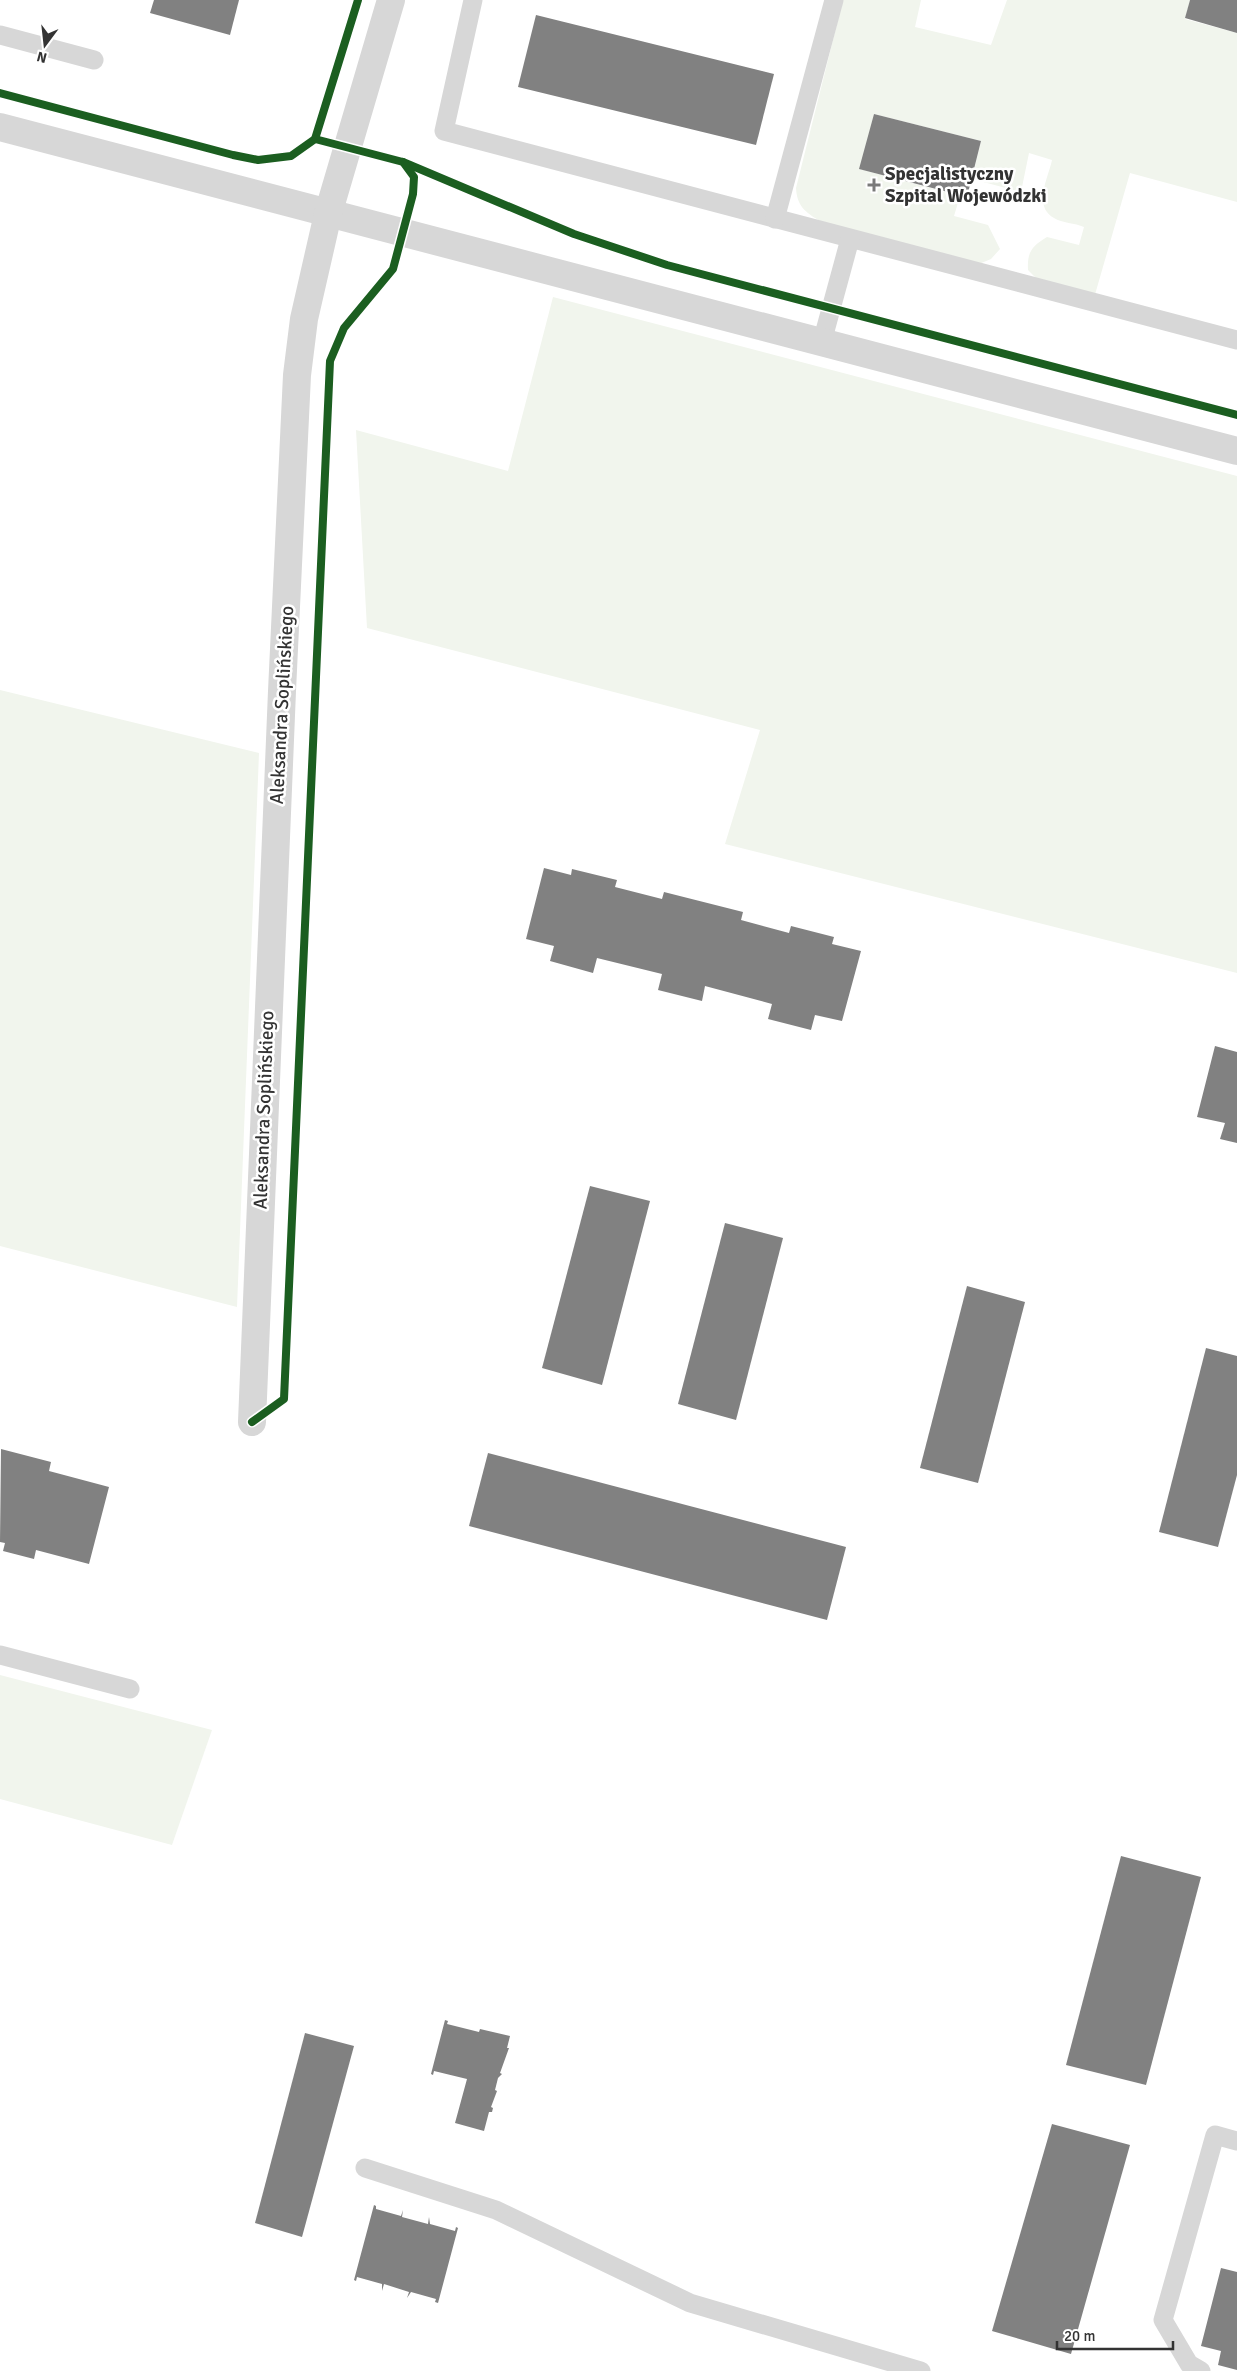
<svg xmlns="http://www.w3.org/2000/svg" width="1237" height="2371" font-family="Signika,sans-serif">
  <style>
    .green { fill: #f1f5ed }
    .building { fill: #818181 }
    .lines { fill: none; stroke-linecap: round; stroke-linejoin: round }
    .lane { stroke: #d7d7d7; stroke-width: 19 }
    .street { stroke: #d7d7d7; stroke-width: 28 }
    .cycleway-casing { stroke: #fff; stroke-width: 11 }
    .cycleway { stroke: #1b5e20; stroke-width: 8 }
    .poi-dot { fill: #7a7a7a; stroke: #fff; stroke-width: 2 }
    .labels { text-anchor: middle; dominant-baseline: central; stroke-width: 5; stroke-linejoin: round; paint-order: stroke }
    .poi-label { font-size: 19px; font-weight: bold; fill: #333; stroke: #fff; text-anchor: start }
    .street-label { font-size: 19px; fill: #333; stroke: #fff }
  </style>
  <rect width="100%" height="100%" fill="#fff"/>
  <g class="green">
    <path d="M843,0H921L915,27L991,45L1007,0H1190L1185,19L1237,33V202L1130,173L1094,298L1043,285L1028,270C1027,252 1032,246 1047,237L1079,245L1084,227C1075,223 1062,223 1054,218C1032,206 1049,176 1052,160L1029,153L1021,192L972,179L981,141L874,114L860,169L960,196L954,216L988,225L1000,249L991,259L979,264L820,221C805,212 797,206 796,188Z"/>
    <path d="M553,297L1237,476V973L725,844L760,730L367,628L356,430L508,471Z"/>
    <path d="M0,690L259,753L237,1307L0,1246Z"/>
    <path d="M0,1675L212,1730L172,1845L0,1799Z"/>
  </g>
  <g class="building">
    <path d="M154,0H239L230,35L150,13Z"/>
    <path d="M1190,0H1237V33L1185,18Z"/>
    <path d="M536,15L774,74L756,145L518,87Z"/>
    <path d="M874,114L981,141L967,197L859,169Z"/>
    <path d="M544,868L571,875L572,869L617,880L615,887L662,899L664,892L743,912L741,920L789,933L791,926L834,937L832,944L861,951L842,1021L815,1015L811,1030L768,1019L772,1004L705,986L702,1001L658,990L662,974L597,958L593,973L550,961L554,946L526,939Z"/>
    <path d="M1215,1046L1237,1052V1143L1220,1139L1225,1123L1197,1117Z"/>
    <path d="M590,1186L650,1201L602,1385L542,1368Z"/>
    <path d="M725,1223L783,1238L736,1420L678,1404Z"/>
    <path d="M967,1286L1025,1302L978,1483L920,1468Z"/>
    <path d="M1206,1348L1237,1356V1475L1218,1547L1159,1532Z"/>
    <path d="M1,1449L51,1462L49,1471L109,1487L89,1564L36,1550L34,1559L3,1551L5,1543L0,1542Z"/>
    <path d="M488,1453L846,1547L827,1620L469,1526Z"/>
    <path d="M1121,1856L1201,1877L1146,2085L1066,2065Z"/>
    <path d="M445,2020L448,2021L447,2024L479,2032L480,2029L510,2036L507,2048H509L500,2073L502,2074L498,2078L495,2090L497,2091L491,2107L493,2108L492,2112H489L484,2131L455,2123L467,2079L434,2071L433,2075L431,2074Z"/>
    <path d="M305,2033L354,2046L302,2237L255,2223Z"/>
    <path d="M1052,2124L1130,2145L1071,2354L992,2331Z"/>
    <path d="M374,2205L376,2206V2209L401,2216L403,2210L402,2217L428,2224L429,2217L430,2224L455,2231L456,2227L458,2228L438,2303L435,2302L436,2299L411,2292L407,2298L409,2292L384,2284L382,2291V2284L357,2277L356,2281L354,2280Z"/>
    <path d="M1221,2268L1237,2272V2370L1218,2365L1221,2351L1201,2346Z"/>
  </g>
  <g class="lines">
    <g class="lane">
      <path d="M473,0L444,131L1237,340"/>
      <path d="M0,35L94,60"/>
      <path d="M775,219L834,0"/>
      <path d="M822,342L850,239"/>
      <path d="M0,1655L130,1689"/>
      <path d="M365,2168L496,2210L690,2303L921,2371"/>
      <path d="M1201,2371L1189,2364L1163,2320L1215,2135L1237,2141"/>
    </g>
    <g class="street">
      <path d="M0,127L1237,451"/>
      <path d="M252,1422L282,691L297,375L304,319L328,214L391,0"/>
    </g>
    <g class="cycleway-casing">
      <g id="cycleway">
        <path d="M0,93L233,155L258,160L291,156L315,139L358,0"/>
        <path d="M403,162L574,234L667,265L1237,415"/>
        <path d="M252,1422L284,1399L330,361L344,328L393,269L413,194L414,177L403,162L315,139"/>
      </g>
    </g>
    <use href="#cycleway" class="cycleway"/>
  </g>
  <path class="poi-dot" d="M871.5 177.5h5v5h5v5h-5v5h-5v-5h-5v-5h5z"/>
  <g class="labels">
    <g class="poi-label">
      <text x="885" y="174">Specjalistyczny<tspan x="885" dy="22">Szpital Wojewódzki</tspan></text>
    </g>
    <g class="street-label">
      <text transform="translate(282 705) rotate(-87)">Aleksandra Soplińskiego</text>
      <text transform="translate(264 1110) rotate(-88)">Aleksandra Soplińskiego</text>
    </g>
  </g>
  <g transform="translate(45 45) rotate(195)" stroke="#ffffff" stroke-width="4" paint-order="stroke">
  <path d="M0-4L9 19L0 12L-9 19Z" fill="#333333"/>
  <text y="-8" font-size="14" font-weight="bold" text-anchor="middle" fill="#333333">N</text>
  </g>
  <path d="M1057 2341v8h116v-8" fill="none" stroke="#333333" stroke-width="2.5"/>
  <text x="1064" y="2341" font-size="15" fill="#333333" stroke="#ffffff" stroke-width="4" paint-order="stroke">20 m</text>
</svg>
